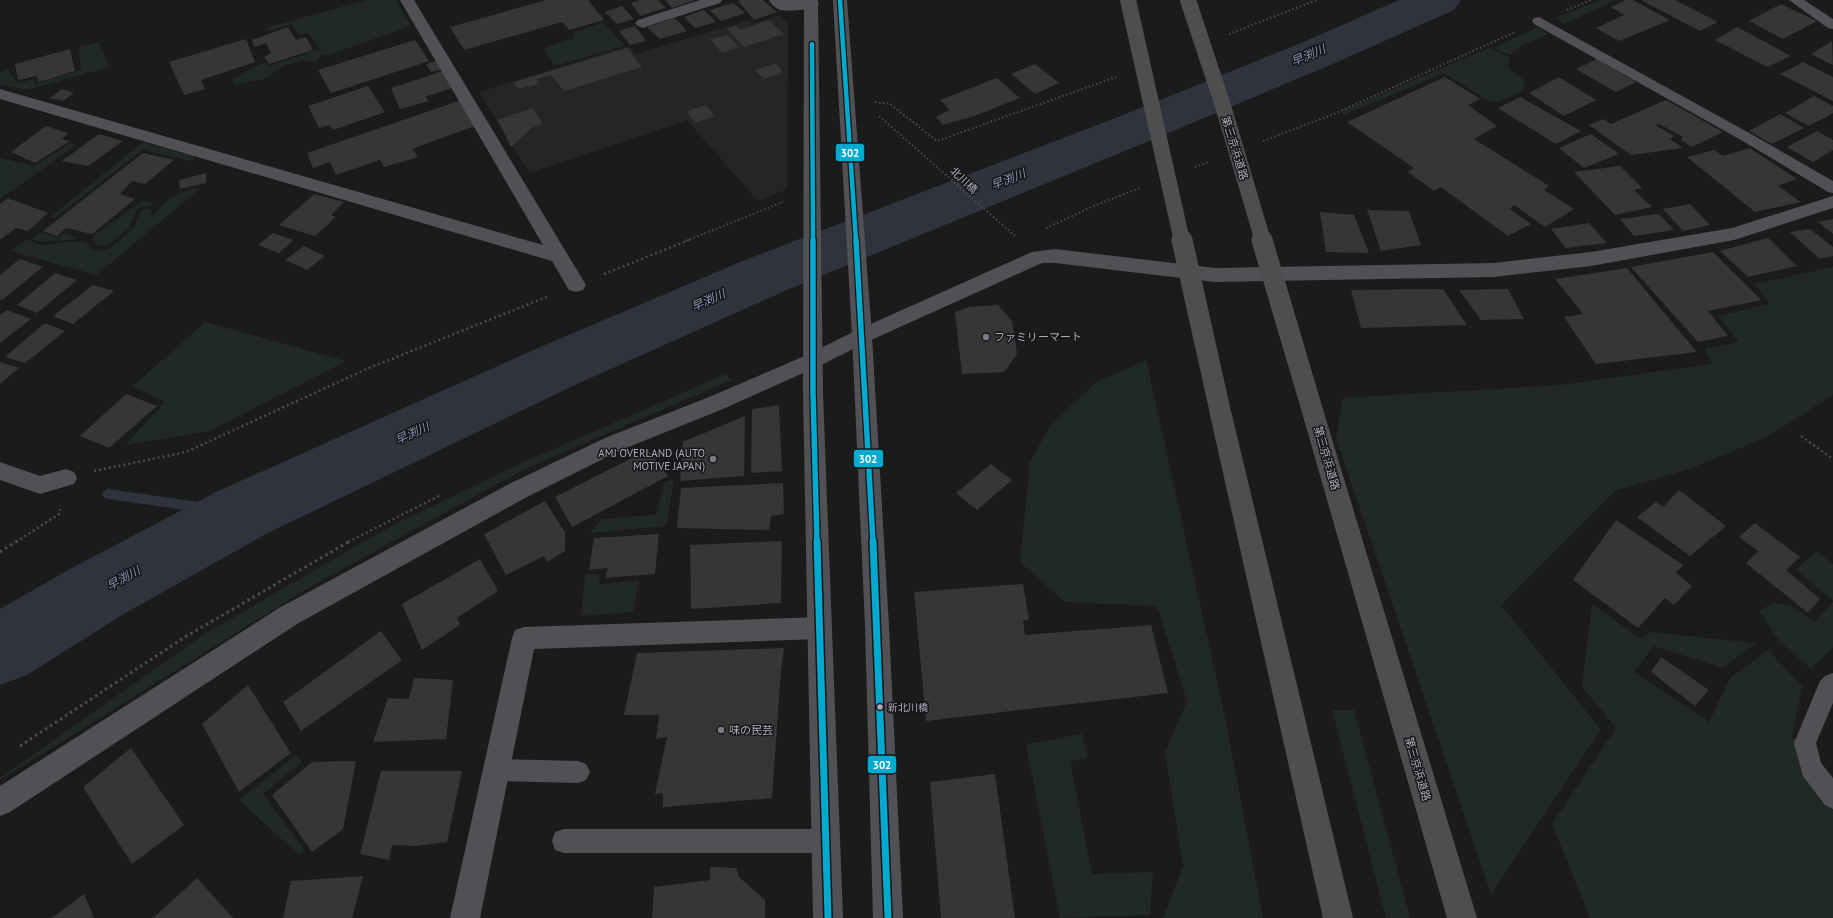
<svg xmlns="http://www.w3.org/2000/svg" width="1833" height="918" font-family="'PT Sans','Noto Sans JP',sans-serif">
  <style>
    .built { fill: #252527 }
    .green { fill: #212924 }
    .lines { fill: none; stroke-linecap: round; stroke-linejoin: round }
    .stream { fill: #2e333e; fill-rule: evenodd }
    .river { fill: #2e333e; fill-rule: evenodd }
    .building { fill: #363637 }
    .path-far2 { stroke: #4c4c50; stroke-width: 2; stroke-dasharray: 1.5 2.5; stroke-linecap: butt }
    .path-far1 { stroke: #4c4c50; stroke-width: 2.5; stroke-dasharray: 2 3; stroke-linecap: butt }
    .path { stroke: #4c4c50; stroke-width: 3; stroke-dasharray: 2.5 3.5; stroke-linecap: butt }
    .service { fill: #515155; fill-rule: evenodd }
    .minor { fill: #515155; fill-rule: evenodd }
    .tertiary { fill: #515155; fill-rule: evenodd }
    .motorway { fill: #4e4e51; fill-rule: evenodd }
    .motorway-bridge-far1 { stroke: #4e4e51; stroke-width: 16 }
    .motorway-bridge { stroke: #4e4e51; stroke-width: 21 }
    .bus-1-far2-casing { stroke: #161518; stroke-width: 7 }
    .bus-1-far1-casing { stroke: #161518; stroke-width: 8 }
    .bus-1-casing { stroke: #161518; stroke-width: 10 }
    .bus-1-far2 { stroke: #00a9ce; stroke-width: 4.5 }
    .bus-1-far1 { stroke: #00a9ce; stroke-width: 5.5 }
    .bus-1 { stroke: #00a9ce; stroke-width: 7 }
    .poi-dot { fill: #7a7b84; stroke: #161518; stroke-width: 1.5 }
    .bus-dot { fill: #adaebc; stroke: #161518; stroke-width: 1.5 }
    .labels { text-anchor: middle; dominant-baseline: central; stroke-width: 3; stroke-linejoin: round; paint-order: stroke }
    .bus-label { font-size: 10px; fill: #adaebc; stroke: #161518; text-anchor: start }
    .street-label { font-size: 11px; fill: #adaebc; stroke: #161518 }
    .poi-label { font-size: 11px; fill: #adaebc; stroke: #161518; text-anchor: start }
    .water-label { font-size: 12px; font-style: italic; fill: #8693b5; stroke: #161518 }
    .line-badge { stroke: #161518; stroke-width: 1.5 }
    .badge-label { font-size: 11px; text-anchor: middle; font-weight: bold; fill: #fff }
  </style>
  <rect width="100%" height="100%" fill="#1b1b1b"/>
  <path class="built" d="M780,15L788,24L787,189L758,201L687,120L529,173L479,92L629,46L636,54L748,20L752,24Z"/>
  <g class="green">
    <path d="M367,0H396L411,26L329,55H321L316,63L304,60L280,67L268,78L235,85L232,80L264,62L269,66L320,49L308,33L299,35L291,24L269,31L265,28Z"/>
    <path d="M1601,0H1617L1564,24L1555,18Z"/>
    <path d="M603,23L625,46L554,66L544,48L574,38L575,32Z"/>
    <path d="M1538,27L1548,34L1521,46L1510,55L1494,48Z"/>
    <path d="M99,42L109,67L27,90L0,84V72L7,69L18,83L34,79L35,84L81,70L79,47Z"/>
    <path d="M1489,48L1510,57L1508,68L1525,81L1522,91L1498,102L1487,100L1444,73L1344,115L1340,112Z"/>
    <path d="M143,142L196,157L192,161L143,150L54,218L50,217Z"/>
    <path d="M70,143L76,145L0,199V158L34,166Z"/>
    <path d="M201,188L96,275L11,251L28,239C42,248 49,244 65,242C72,241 79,242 85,242L94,251L109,249L133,229L142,210L150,209L152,217C167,199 178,191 201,188Z"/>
    <path d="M143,200L156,205L138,208L129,228L107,246L96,245L92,237Z"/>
    <path d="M40,232L59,237L66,233L80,239L42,242L32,239Z"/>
    <path d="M1833,267V395L1767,437L1689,469L1615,491L1501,605L1601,730L1491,894L1336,438L1343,398L1560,385L1712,364L1705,349L1739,342L1718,316L1770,304L1755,284Z"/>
    <path d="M205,322L346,361L210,431L125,445L165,402L133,386Z"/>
    <path d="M1146,360L1225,717L1263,918H1163L1183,866L1165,753L1187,701L1157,606L1065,602L1020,562L1030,461L1051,425L1095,383Z"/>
    <path d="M726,374L732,380L527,468L308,588L0,780V778L206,633L395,524L526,461Z"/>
    <path d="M674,480L666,526L590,533L602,519L656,515L665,482Z"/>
    <path d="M1816,551L1833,564V601L1796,570Z"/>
    <path d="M585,574H600L599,584L639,581L633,612L581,616Z"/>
    <path d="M1833,602V647L1811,669L1780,642L1759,611L1773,603L1790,605L1814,622Z"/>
    <path d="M1592,604L1641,639L1650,632L1756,643L1723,668L1654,646L1634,672L1709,722L1730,678L1768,650L1802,686L1792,736L1833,783V918H1590L1552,824L1616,728L1582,687Z"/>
    <path d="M1332,710H1354L1410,918H1386Z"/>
    <path d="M1082,734L1088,757L1070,762L1092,874L1153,872L1150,915L1060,918L1026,744Z"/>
    <path d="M296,755L302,762L263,794L305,850L299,855L239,800Z"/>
  </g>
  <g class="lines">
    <path class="stream" d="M108,489L241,508L245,510L247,513L245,516L241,518L108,499L104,497L102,494L104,491Z"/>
    <path class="river" d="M1399,0H1461L1454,10L1335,63L1154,139L787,290L575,385L266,534L122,615L27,675L0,685V609L70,569L216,492L531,351L745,260L1118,117L1301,43Z"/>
  </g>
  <g class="building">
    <path d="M546,0H588L604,20L569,30L562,22L464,50L450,27Z"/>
    <path d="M640,0H658L666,8L640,16L631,3Z"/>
    <path d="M665,0H695L672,8Z"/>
    <path d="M741,0H763L777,12L754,20L738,1Z"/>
    <path d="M1626,0H1633L1670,20L1619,41L1596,28L1624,15L1611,7Z"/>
    <path d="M1641,0H1675L1718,22L1700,31Z"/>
    <path d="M733,3L745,13L721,21L710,10Z"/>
    <path d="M1781,4L1817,21L1783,39L1749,21Z"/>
    <path d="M622,6L634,19L617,24L605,12Z"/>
    <path d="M704,10L716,22L695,28L684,17Z"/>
    <path d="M675,18L687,31L660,39L647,27Z"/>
    <path d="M769,20L784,34L744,47L727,29L736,26L740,30Z"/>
    <path d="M635,26L646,41L630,45L619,31Z"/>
    <path d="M288,27L296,40L306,37L313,50L269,64L264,57L271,53L266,43L254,47L252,40Z"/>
    <path d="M1737,27L1791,56L1767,67L1715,40Z"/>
    <path d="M727,35L739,47L722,53L710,39Z"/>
    <path d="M246,39L255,62L201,80L205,89L184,95L169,62Z"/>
    <path d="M415,40L429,61L331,93L318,70Z"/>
    <path d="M1832,41L1833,65L1811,54Z"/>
    <path d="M627,48L642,67L564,91L551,75L537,79L539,84L518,89L514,82Z"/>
    <path d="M70,49L75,71L39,82L37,76L18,80L15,64Z"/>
    <path d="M1597,59L1636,82L1616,92L1576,69Z"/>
    <path d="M439,60L443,69L431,72L426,64Z"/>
    <path d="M1803,62L1833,77V101L1780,74Z"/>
    <path d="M776,63L783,73L764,79L754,70Z"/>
    <path d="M1035,64L1059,83L1035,94L1011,74Z"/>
    <path d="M443,71L455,87L425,97L429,101L400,109L391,88Z"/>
    <path d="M1445,77L1480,99L1468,105L1497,126L1474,139L1549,186L1544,190L1574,209L1545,227L1514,205L1510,209L1531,224L1508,236L1441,187L1434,191L1408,172L1414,168L1347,122Z"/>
    <path d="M1559,77L1596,100L1564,116L1529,93Z"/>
    <path d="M997,78L1020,98L974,116L943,125L936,117L950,110L940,100Z"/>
    <path d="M368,86L385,112L333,130L329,125L319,128L308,106Z"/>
    <path d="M62,89L74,93L63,101L50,98Z"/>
    <path d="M1814,96L1833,106V113L1809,126L1785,113Z"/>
    <path d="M1520,97L1581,131L1556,144L1498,108Z"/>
    <path d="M461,100L475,126L412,149L418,157L384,167L380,160L336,175L330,162L313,168L307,153Z"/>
    <path d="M1666,100L1723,132L1692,147L1681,140L1683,137L1659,124L1655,125L1674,136L1670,139L1683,148L1631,155L1589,125L1603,119L1611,124Z"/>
    <path d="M706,105L715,116L695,123L687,111Z"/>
    <path d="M533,108L543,124L532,128L511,147L498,120Z"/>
    <path d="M1780,114L1804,128L1772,144L1749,131Z"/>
    <path d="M46,126L68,133L62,139L70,141L35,163L11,152Z"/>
    <path d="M1817,131L1833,140V150L1813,162L1787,147Z"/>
    <path d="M99,134L123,141L88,166L62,161Z"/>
    <path d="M1591,134L1619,154L1584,168L1559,148Z"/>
    <path d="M1750,148L1797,179L1778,186L1801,202L1755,212L1687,157L1714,150L1723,156Z"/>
    <path d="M143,153L174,160L145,184L132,181L120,194L135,199L92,234L66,228L57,236L43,231Z"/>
    <path d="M1620,166L1642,188L1634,190L1652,207L1615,215L1574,172Z"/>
    <path d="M206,173V183L180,189L179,180Z"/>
    <path d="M314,194L344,202L331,215L336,217L315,236L279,225Z"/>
    <path d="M8,198L48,213L28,231L16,228L0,240V204Z"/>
    <path d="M1690,204L1710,225L1683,231L1663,209Z"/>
    <path d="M1367,210L1409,211L1421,245L1381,251Z"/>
    <path d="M1320,212L1354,215L1369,253L1326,252Z"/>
    <path d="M1659,214L1674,230L1634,236L1620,219Z"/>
    <path d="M1833,219V234L1818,222Z"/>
    <path d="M1589,223L1607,243L1566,248L1551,229Z"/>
    <path d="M1810,229L1833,247V256L1820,259L1790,232Z"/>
    <path d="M273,233L294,240L279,253L258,245Z"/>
    <path d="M1768,238L1797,266L1748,277L1720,251Z"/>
    <path d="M304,246L325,256L307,270L285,260Z"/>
    <path d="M1713,252L1761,300L1708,311L1728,336L1698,342L1631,267Z"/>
    <path d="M20,259L43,267L2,300L0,299V275Z"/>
    <path d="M1627,268L1697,352L1596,364L1564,317L1583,314L1555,279Z"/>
    <path d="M55,273L77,280L37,313L17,305Z"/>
    <path d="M93,285L114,291L73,324L53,316Z"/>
    <path d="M1443,289L1467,325L1361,328L1351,290Z"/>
    <path d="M1508,289L1524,319L1481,320L1459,290Z"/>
    <path d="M998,305L1012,321L1017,354L1004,372L962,374L955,312L969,307Z"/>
    <path d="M7,310L31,319L0,343V315Z"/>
    <path d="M45,323L65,331L25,363L5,357Z"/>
    <path d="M0,362L19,368L0,384Z"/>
    <path d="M126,394L157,406L109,448L80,436Z"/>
    <path d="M779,405L782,471L751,473L752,409Z"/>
    <path d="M745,416L744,476L680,481L683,442Z"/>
    <path d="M648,450L668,476L572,527L555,497Z"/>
    <path d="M991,464L1012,480L977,510L956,493Z"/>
    <path d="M783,483L784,514L771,516L769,530L677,528L681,488Z"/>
    <path d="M1679,490L1726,526L1690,556L1637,517L1656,502L1663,507Z"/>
    <path d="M545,501L565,532V551L547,562L544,556L506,575L484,534Z"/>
    <path d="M1616,520L1683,565L1676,573L1692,586L1674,605L1665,598L1638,628L1573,580Z"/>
    <path d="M1755,523L1800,557L1786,570L1820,599L1808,613L1746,563L1758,551L1739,537Z"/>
    <path d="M659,534L655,574L605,578L608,568L589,570L594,538Z"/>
    <path d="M782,541L781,603L691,609L690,545Z"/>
    <path d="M480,559L498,591L457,618L460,625L422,650L402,604Z"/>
    <path d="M1023,584L1029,620H1023L1025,635L1151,625L1168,693L926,721L914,592Z"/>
    <path d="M381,631L402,660L301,731L283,702Z"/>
    <path d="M784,648L781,671L772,798L663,807V793L655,794L667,737L656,739L659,715H624L637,653Z"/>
    <path d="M1661,657L1709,690L1695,706L1651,672Z"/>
    <path d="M414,678L453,680L446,739L373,742L388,698L409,699Z"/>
    <path d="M248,685L291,753L239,792L202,724Z"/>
    <path d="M131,748L184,825L132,864L83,787Z"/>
    <path d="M356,761L343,829L312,852L272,795L312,762Z"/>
    <path d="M381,771H462L447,842L417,846L392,845L389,860L360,854Z"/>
    <path d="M995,774L1015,918H941L930,782Z"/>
    <path d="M710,867L736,868L739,877L765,900V918H652L654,887L710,880Z"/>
    <path d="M363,876L352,918H283L291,881Z"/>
    <path d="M197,878L233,918H153Z"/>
    <path d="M84,894L94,918H52Z"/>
  </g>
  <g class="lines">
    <g class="path-far2">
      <path d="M1567,10L1591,0"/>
      <path d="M1229,34L1317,0"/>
      <path d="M875,102L890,104L937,141L1116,77"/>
      <path d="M879,116L1015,236"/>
      <path d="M1263,141L1334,114L1515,32"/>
      <path d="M1195,167L1209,162"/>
      <path d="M1046,228L1096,205L1140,188"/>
      <path d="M686,241L783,202"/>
    </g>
    <g class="path-far1">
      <path d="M604,274L689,240"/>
      <path d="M1801,436L1833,459"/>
      <path d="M94,471L186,452L369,368L549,296"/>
      <path d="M16,542L59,514L60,509"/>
      <path d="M348,542L439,496"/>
    </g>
    <g class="path">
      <path d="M0,552L17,541"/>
      <path d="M20,746L185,637L350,541"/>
    </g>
    <g class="service">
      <path d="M1789,0H1804L1833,19V29L1828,28Z"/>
      <path d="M1539,17L1751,134L1833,181V193L1828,192L1741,140L1534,24L1532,21L1534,18Z"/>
      <path d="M1833,673V703L1816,743L1821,763L1833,778V809L1825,805L1803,776L1794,743L1820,681L1825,676Z"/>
      <path d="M496,759L578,761L586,764L590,772L586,780L578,783L496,781L488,778L484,770L488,762Z"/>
      <path d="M564,829H825L834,832L837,841L834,850L825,853H564L555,850L552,841L555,832Z"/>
    </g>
    <g class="minor">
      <path d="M400,0H414L586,285L583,290L576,292L569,290L552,261L0,99V89L543,245Z"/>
      <path d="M700,0H722L720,3L648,26L643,28L638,26L635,23L638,20Z"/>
      <path d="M769,0H814L817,1L819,4L817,7C809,9 785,13 778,9C774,7 771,3 769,0Z"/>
      <path d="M1833,196V208L1734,240L1591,266L1494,277L1215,282L1055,263H1042L869,341L821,365L723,409L621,450L525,498L297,624L10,812L0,816V786L279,608L509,484L605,438L709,397L807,355L855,331L1032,252L1055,249L1215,268L1494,263L1591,252L1732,228Z"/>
      <path d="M0,462L40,476L66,469L74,472L77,478L74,484L40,494L0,480Z"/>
      <path d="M820,617L829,620L832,628L829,636L820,639L534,649L480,918H450L512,638L515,630L524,627Z"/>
    </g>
    <g class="tertiary">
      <path d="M804,0H818L823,393L843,918H813L803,393Z"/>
      <path d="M833,0H847L872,336L889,626L903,918H873L865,626L852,336Z"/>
    </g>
    <g class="motorway">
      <path d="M1221,407L1229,409L1232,415L1353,918H1323L1210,415L1213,409Z"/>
      <path d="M1314,408L1322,410L1325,416L1477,918H1447L1303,416L1306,410Z"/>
    </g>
    <g class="motorway-bridge-far1">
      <path d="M1128,0L1182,241"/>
      <path d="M1188,0L1223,106L1263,241"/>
    </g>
    <g class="motorway-bridge">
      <path d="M1182,240L1221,415"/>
      <path d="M1262,240L1314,416"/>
    </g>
    <g class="bus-1-far2-casing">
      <g id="bus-1-far2">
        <path d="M840,0L856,241"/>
        <path d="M812,44L813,241"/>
      </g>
    </g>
    <g class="bus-1-far1-casing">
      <g id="bus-1-far1">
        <path d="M813,240V393L817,542"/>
        <path d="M856,240L873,542"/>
      </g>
    </g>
    <g class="bus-1-casing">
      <g id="bus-1">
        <path d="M817,541L828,918"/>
        <path d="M873,541L888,918"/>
      </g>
    </g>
    <use href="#bus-1-far2" class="bus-1-far2"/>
    <use href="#bus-1-far1" class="bus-1-far1"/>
    <use href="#bus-1" class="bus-1"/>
  </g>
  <g class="poi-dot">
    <circle cx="986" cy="337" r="4"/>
    <circle cx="713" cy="459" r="4"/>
    <circle cx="721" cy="730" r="4"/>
  </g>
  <circle class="bus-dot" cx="880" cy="707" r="3.5"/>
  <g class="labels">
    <g class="bus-label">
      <text x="888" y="707">新北川橋</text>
    </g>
    <g class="street-label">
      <text transform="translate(1235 148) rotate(73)">第三京浜道路</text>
      <text transform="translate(964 180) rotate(43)">北川橋</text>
      <text transform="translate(1327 458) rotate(74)">第三京浜道路</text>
      <text transform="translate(1418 769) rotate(74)">第三京浜道路</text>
    </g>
    <g class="poi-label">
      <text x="994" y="337">ファミリーマート</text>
      <text x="705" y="453" text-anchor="end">AMJ OVERLAND (AUTO<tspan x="705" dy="13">MOTIVE JAPAN)</tspan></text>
      <text x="729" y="730">味の民芸</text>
    </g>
    <g class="water-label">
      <text transform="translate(1308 55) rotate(-23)">早渕川</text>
      <text transform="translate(1008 179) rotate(-22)">早渕川</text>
      <text transform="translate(708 300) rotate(-24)">早渕川</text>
      <text transform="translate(412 433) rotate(-25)">早渕川</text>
      <text transform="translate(123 578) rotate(-29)">早渕川</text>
    </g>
  </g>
  <g class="line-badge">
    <rect x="835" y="143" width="30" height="19" rx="4" fill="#00a9ce"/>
    <rect x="853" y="449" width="31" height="19" rx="4" fill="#00a9ce"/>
    <rect x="867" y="755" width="30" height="19" rx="4" fill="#00a9ce"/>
  </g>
  <g class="badge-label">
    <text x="850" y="157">302</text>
    <text x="868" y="463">302</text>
    <text x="882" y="769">302</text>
  </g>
</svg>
